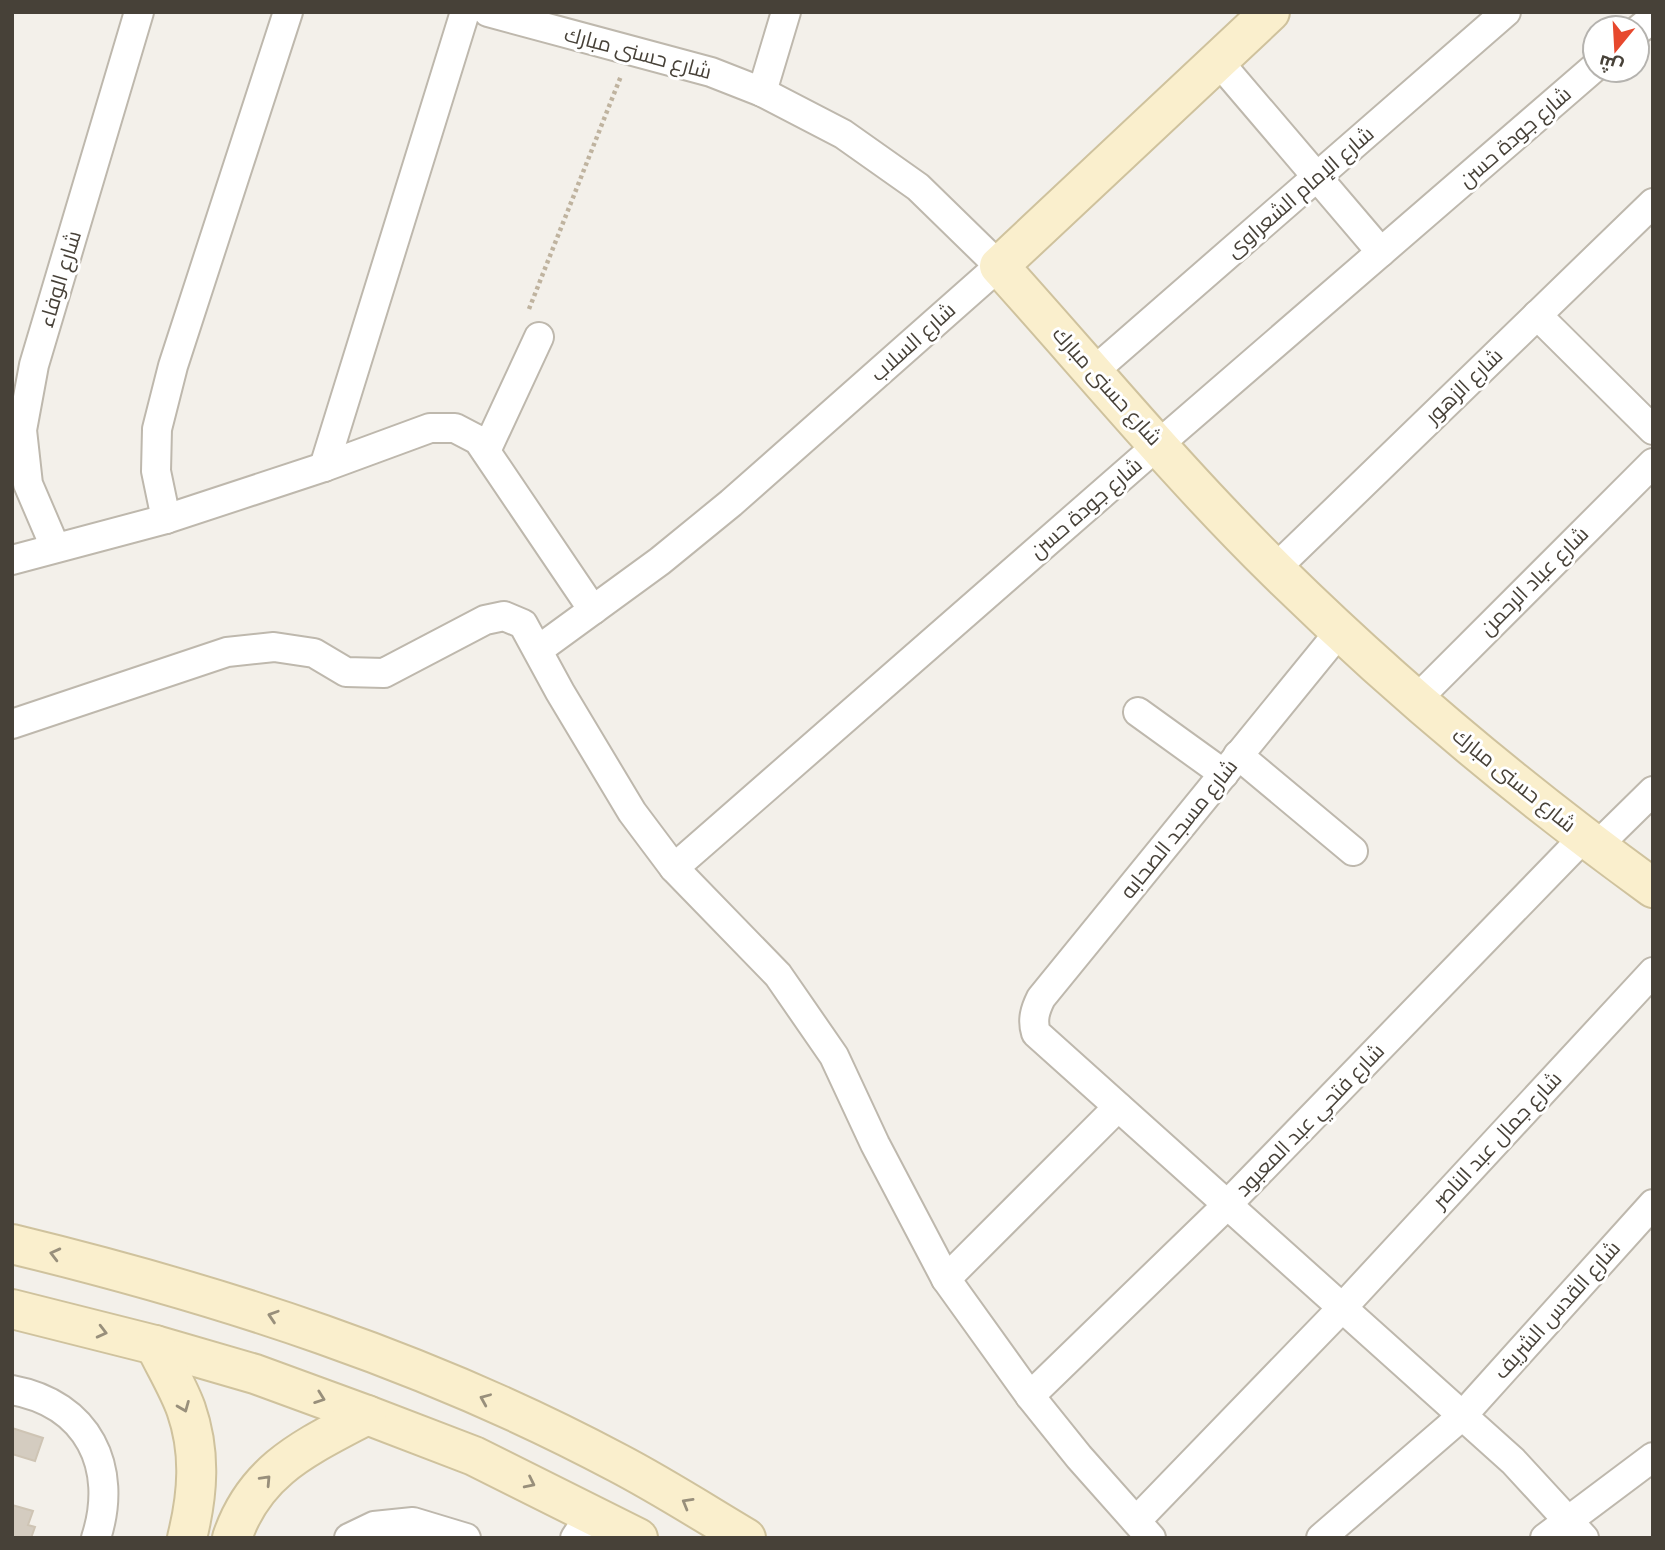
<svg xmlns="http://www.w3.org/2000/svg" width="1665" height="1550" font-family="'Fira Sans Condensed',Cairo,sans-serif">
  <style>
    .building { fill: #d4ccc0; stroke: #cec4b4; stroke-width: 2 }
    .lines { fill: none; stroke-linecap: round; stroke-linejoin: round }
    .street-casing { stroke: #beb8ad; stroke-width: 32 }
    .secondary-casing { stroke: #cfc29d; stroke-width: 42 }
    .path { stroke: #bfb39f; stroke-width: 4.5; stroke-dasharray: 3.5 3.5; stroke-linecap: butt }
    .street { stroke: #fff; stroke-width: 28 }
    .secondary { stroke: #faefcd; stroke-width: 38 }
    .oneway { stroke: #988f7b }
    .labels { text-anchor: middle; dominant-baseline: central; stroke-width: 6; stroke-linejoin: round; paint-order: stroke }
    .street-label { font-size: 21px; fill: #474138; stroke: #fff }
  </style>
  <rect width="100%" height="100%" fill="#f3f0ea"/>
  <g class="building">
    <path d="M12,1428L43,1438L35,1461L12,1454Z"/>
    <path d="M12,1505L33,1511L28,1525L35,1527L31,1538H12Z"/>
  </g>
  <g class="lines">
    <g class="street-casing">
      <g id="street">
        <path d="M488,12L711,72L762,92L843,134L918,187L999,266L731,503L660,561L538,650"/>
        <path d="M1637,31L1653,18"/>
        <path d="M1218,61L1381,252"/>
        <path d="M762,92L786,12"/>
        <path d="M1537,315L1653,430"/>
        <path d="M1094,371L1506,12"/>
        <path d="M486,451L539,337"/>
        <path d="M324,467L465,12"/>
        <path d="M166,519L156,471L157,429L173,366L288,12"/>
        <path d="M55,547L28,484L22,430L34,365L139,12"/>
        <path d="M12,560L166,519L324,467L430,428H455L478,440L593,610"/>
        <path d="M1275,569L1653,203"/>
        <path d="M1340,631L1041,998C1035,1010 1032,1020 1036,1033L1513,1461L1584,1538"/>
        <path d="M1416,700L1653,463"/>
        <path d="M1138,712L1224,774"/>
        <path d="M12,724L227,652L274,647L314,653L346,672L384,673L485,620L504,616L523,624L560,692L632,812L674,868L778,975L834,1056L875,1144L946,1279L1030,1396L1079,1457L1151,1538"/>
        <path d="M1238,755L1353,851"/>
        <path d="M1596,847L1653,791"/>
        <path d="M674,868L1159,444L1595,67"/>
        <path d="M946,1279L1118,1107"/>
        <path d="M12,1390C88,1404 119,1467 96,1538"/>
        <path d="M1030,1396L1223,1209L1584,837"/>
        <path d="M1136,1521L1342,1308L1653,972"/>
        <path d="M349,1538L374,1526L413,1522L466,1538"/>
        <path d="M575,1538L592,1513"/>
        <path d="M1321,1538L1462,1416L1653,1204"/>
        <path d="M1545,1538L1653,1457"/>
      </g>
    </g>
    <g class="secondary-casing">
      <g id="secondary">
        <path d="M1270,12L999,266C1091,368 1179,475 1277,571C1394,686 1521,792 1653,888"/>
        <path d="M12,1244C222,1295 427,1361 618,1463C662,1486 704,1513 746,1538"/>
        <path d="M12,1309L155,1345L255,1374L367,1415L474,1456L638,1538"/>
        <path d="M155,1345C165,1366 178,1387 186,1409C201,1452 198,1494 187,1538"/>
        <path d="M232,1538C255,1469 307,1447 367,1415"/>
      </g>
    </g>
    <path class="path" d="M529,309L621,76"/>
    <use href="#street" class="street"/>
    <use href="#secondary" class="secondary"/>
  </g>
  <defs><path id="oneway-chevron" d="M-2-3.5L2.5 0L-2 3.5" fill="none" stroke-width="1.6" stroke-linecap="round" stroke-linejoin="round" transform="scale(1.75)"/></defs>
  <g class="oneway">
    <use href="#oneway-chevron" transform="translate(55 1254) rotate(-166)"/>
    <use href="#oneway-chevron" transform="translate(273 1316) rotate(-162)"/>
    <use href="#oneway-chevron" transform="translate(102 1332) rotate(14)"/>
    <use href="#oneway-chevron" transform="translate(320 1398) rotate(20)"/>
    <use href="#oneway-chevron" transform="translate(485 1399) rotate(-157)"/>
    <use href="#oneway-chevron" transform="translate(184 1407) rotate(68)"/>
    <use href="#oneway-chevron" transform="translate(266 1480) rotate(-47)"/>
    <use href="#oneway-chevron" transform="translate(530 1483) rotate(26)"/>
    <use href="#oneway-chevron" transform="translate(687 1503) rotate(-150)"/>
  </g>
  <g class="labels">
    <g class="street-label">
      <text transform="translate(638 53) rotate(15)">شارع حسنى مبارك</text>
      <text transform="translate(1515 137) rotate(-41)">شارع جودة حسن</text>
      <text transform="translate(1300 192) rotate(-41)">شارع الإمام الشعراوى</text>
      <text transform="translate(60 279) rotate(-73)">شارع الوفاء</text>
      <text transform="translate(913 342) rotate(-42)">شارع السلاب</text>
      <text transform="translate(1107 386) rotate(48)">شارع حسنى مبارك</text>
      <text transform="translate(1464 386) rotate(-44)">شارع الزهور</text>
      <text transform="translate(1086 508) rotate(-41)">شارع جودة حسن</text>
      <text transform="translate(1534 581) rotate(-45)">شارع عباد الرحمن</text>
      <text transform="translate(1514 780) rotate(39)">شارع حسنى مبارك</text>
      <text transform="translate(1179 829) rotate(-51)">شارع مسجد الصحابه</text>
      <text transform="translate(1310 1120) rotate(-46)">شارع فتحي عبد المعبود</text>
      <text transform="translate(1497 1140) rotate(-47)">شارع جمال عبد الناصر</text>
      <text transform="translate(1557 1310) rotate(-48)">شارع القدس الشريف</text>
    </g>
  </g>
  <rect width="1665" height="1550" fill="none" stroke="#474138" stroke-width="28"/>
  <g transform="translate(1616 49) rotate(198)"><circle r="33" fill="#ffffff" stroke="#b5b3af" stroke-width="2"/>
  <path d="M0-5L12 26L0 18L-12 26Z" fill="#e7482d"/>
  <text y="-10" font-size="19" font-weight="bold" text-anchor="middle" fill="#474138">ش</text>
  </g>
</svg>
